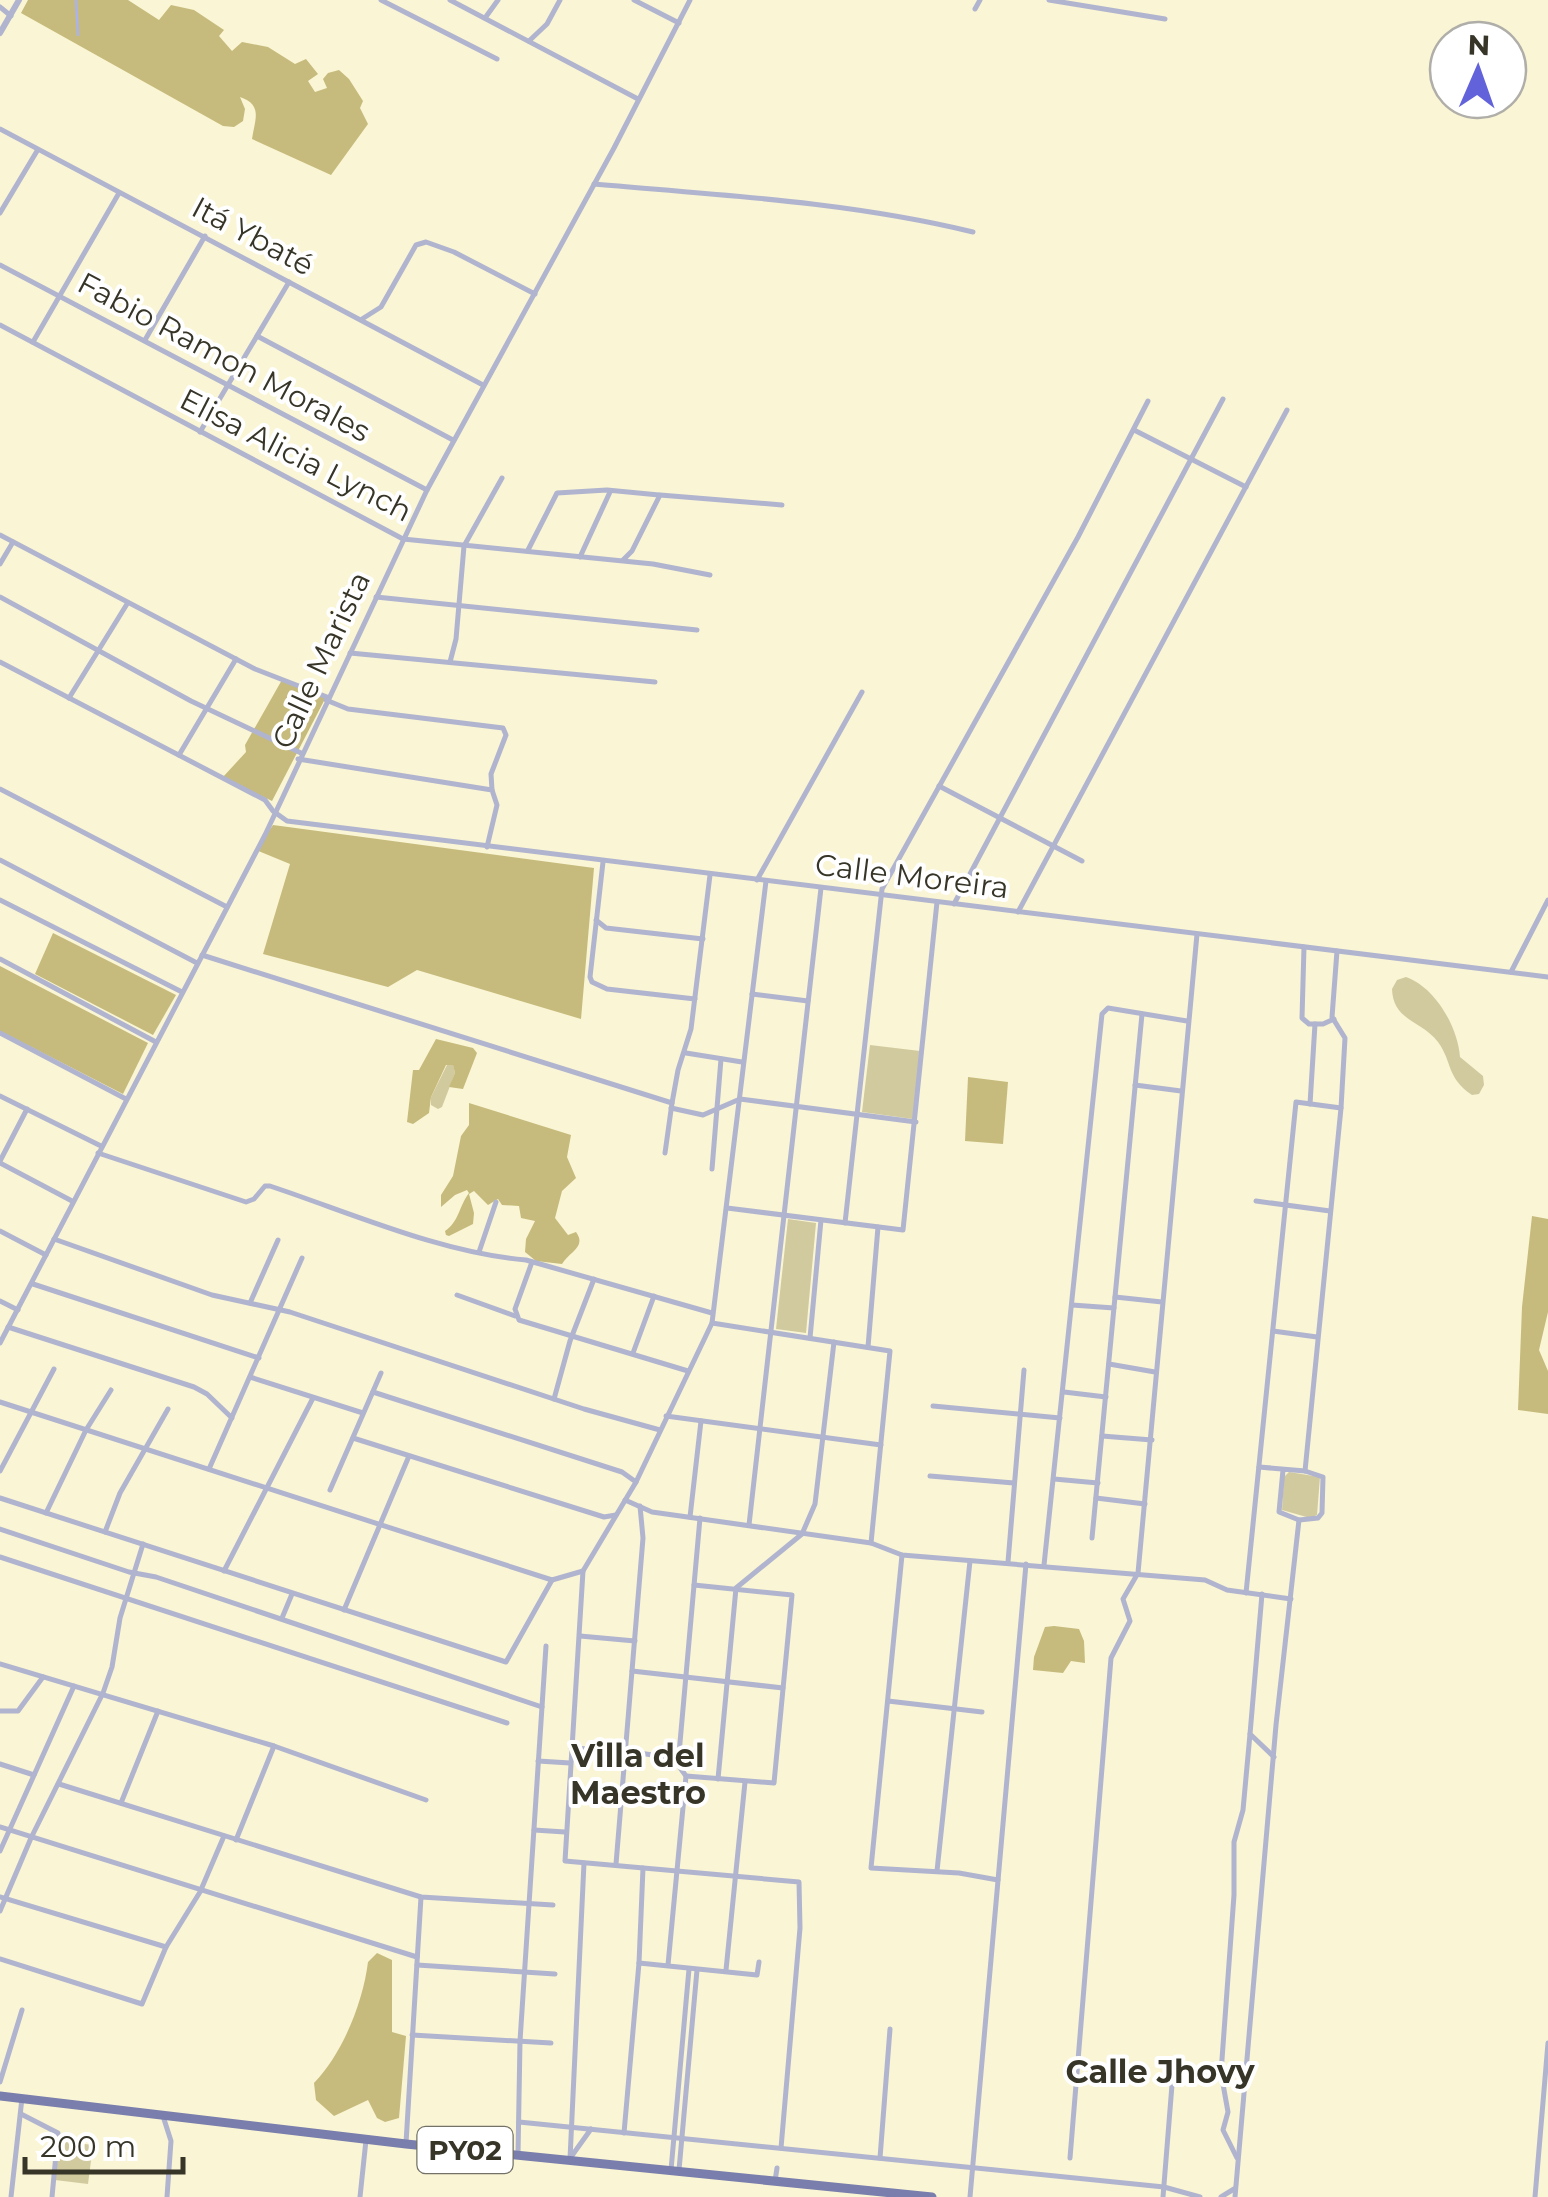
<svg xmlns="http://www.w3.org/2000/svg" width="1548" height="2197" font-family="Montserrat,sans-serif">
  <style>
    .green { fill: #d2ca9f }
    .forest { fill: #c6bb7c }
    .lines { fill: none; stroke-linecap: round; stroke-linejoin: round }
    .stream { stroke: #abb2ec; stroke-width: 2.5 }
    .minor { stroke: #b0b4ce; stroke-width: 5 }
    .tertiary { stroke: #b0b4ce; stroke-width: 6 }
    .primary { stroke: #797ead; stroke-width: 9 }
    .labels { text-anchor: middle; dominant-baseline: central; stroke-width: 8; stroke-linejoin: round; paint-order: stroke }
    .shield { fill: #fff; stroke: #737268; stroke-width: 2.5 }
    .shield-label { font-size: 28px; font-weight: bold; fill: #373528 }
    .street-label { font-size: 30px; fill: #373528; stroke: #fff }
    .neighbourhood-label { font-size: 32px; font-weight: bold; fill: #373528; stroke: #fff }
  </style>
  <rect width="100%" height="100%" fill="#faf5d4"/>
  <g class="green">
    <path d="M1406,977C1435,987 1458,1027 1460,1057L1483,1076L1484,1085L1479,1094L1472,1095C1446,1077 1453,1063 1438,1042C1421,1020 1393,1021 1392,989L1397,980Z"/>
    <path d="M870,1045L920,1051L913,1119L862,1112Z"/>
    <path d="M453,1064L455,1073L442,1107L438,1109L431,1105V1097L447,1065Z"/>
    <path d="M788,1219L816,1223L806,1333L776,1329Z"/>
    <path d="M1289,1472L1320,1477L1317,1515L1310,1518L1282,1510L1284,1477Z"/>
    <path d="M60,2141L93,2145L88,2184L55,2180Z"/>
  </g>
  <g class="forest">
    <path d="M28,0H128L159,20L171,5L194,10L224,30L219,36L232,51L242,42L268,47L295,64L306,59L318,74L308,81L315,92L327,88L323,79L328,73L339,70L349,79L363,101L360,108L368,124L331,175L252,139C255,119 263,105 240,97L245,109L243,121L234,127L223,126L21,13Z"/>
    <path d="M283,678L326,697L272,801L223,777L246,752L245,745Z"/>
    <path d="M273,825L594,868L581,1019L417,970L388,987L263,954L290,864L256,850Z"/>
    <path d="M53,933L176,995L153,1035L35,974Z"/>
    <path d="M0,966L148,1043L123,1094L0,1031Z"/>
    <path d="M436,1039L473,1048L477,1053L463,1089L449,1087L455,1073L453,1065H446L431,1097L429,1113L413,1124L407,1122L413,1070H419Z"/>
    <path d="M968,1077L1008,1082L1003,1144L965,1141Z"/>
    <path d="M469,1103L571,1135L567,1157L576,1178L562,1191L555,1218L568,1235L576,1232C587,1247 569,1252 562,1264L536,1261L525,1252L526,1239L535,1221L521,1218L519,1206L502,1205L498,1199L488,1205L474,1191L469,1194L474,1213L473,1224L449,1236L446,1235L445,1231C459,1222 459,1206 469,1193L467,1190L455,1195L441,1207V1195L453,1176L461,1136L469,1125Z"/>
    <path d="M1532,1216L1548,1219V1312L1539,1350L1548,1371V1414L1518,1410L1522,1307Z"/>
    <path d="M1054,1626L1079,1629L1084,1641L1085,1663L1071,1661L1063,1673L1033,1670L1034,1657L1045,1627Z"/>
    <path d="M377,1953L392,1960V2032L406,2036L399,2118L385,2122L377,2118L368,2100L334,2116L316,2100L314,2083C343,2053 363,2002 368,1962Z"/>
  </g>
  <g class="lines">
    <path class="stream" d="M76,0L78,35"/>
    <g class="minor">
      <path d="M381,0L497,59"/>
      <path d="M450,0L638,99"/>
      <path d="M634,0L679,23"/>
      <path d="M1049,0L1165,19"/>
      <path d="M0,7L11,16"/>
      <path d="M975,9L980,0"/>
      <path d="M485,18L498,0"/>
      <path d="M529,41L547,24L560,0"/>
      <path d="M0,129L483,385"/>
      <path d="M594,184C720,195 850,202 973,232"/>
      <path d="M0,213L37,151"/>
      <path d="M0,265L427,490"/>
      <path d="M362,319L381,307L416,245L426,242L454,252L535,294"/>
      <path d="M0,325L403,539L653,564L710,575"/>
      <path d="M257,336L453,440"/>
      <path d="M145,340L205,236"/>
      <path d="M33,342L119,193"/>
      <path d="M1134,430L1246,487"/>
      <path d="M200,432L289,282"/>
      <path d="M0,535L255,669L327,697"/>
      <path d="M528,550L557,493L607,490L659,495"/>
      <path d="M580,557L610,492"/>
      <path d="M623,560L632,551L660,495L782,505"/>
      <path d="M0,564L13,542"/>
      <path d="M0,597L191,701L301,753"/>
      <path d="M376,597L697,630"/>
      <path d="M350,653L655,682"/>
      <path d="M0,662L265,800L273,811L287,821L1548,977"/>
      <path d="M450,662L456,639L464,546L502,478"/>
      <path d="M69,698L127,604"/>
      <path d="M326,700L348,709L503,728L506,735L491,774L492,790"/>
      <path d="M179,755L236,659"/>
      <path d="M298,759L492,790L497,805L487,847"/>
      <path d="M939,786L1082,861"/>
      <path d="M0,789L227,907"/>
      <path d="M0,860L197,963"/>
      <path d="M603,862L590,977L592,982L607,989L695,999"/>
      <path d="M757,880L862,692"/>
      <path d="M766,881L712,1323L636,1482L583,1571L565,1861L799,1882L800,1928L781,2148"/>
      <path d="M0,900L182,992"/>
      <path d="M954,904L1223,399"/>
      <path d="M1018,912L1287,410"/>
      <path d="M596,920L606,928L703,939"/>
      <path d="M1304,947L1302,1018L1309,1024H1323L1334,1019"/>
      <path d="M202,955L672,1103L665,1153"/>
      <path d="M0,959L156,1042"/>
      <path d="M1511,972L1548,900"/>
      <path d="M752,994L808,1001"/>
      <path d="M0,1033L126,1099"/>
      <path d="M686,1053L742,1062"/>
      <path d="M1135,1085L1181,1091"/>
      <path d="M0,1096L101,1146"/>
      <path d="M672,1103L678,1070L691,1029L710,875"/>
      <path d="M1310,1104L1315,1024"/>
      <path d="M671,1108L703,1115L740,1099L916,1122"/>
      <path d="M98,1153L246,1202L254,1199L265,1186H270C351,1213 441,1253 526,1260L712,1313"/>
      <path d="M0,1161L27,1109"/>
      <path d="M0,1163L72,1201"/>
      <path d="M712,1169L721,1059"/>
      <path d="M1256,1201L1330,1211"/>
      <path d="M727,1208L903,1230L937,902"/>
      <path d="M845,1223L882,889L1078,537L1148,401"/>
      <path d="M0,1231L46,1255"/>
      <path d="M54,1239L212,1295L290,1312L584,1409L660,1430"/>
      <path d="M479,1252L496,1202"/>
      <path d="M532,1262L515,1309L519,1320L688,1371"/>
      <path d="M33,1284L259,1358"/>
      <path d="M457,1295L515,1316"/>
      <path d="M1115,1297L1162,1302"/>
      <path d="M0,1301L18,1310"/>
      <path d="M250,1303L278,1240"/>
      <path d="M1072,1305L1114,1308"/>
      <path d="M712,1323L890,1351L871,1543"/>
      <path d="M8,1327L194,1387L207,1394L232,1418"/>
      <path d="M1273,1331L1317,1337"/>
      <path d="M810,1338L821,1220"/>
      <path d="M0,1343L265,835L427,490L614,148L690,0"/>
      <path d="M868,1347L878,1227"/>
      <path d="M633,1353L654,1296"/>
      <path d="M1109,1364L1155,1372"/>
      <path d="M250,1377L363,1413"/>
      <path d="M373,1392L622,1472L636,1482"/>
      <path d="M1064,1392L1106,1397"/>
      <path d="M554,1399L570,1341L594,1279"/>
      <path d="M0,1402L552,1580L583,1571"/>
      <path d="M933,1406L1060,1418"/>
      <path d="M666,1416L881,1445"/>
      <path d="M1102,1436L1152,1440"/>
      <path d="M353,1438L604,1517L616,1515"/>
      <path d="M1259,1467L1305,1471L1323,1477L1322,1513L1318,1518L1299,1520L1279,1512L1283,1470"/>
      <path d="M209,1469L302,1258"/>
      <path d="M0,1471L54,1369"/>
      <path d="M1305,1471L1341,1108L1345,1038L1332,1017L1337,951"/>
      <path d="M930,1476L1014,1483"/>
      <path d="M1054,1479L1098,1483"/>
      <path d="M330,1490L381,1373"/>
      <path d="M0,1498L506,1662L552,1580"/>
      <path d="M1096,1498L1145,1504"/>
      <path d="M625,1500L652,1512L871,1543L902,1555L1205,1580L1227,1590L1291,1599"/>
      <path d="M46,1513L86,1430L111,1390"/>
      <path d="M690,1517L701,1421"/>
      <path d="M749,1525L821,888"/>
      <path d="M0,1529L129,1572L156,1577L542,1707"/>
      <path d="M105,1532L120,1493L168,1409"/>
      <path d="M1092,1538L1142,1014"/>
      <path d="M902,1555L871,1868L959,1873L998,1880"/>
      <path d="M0,1557L507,1723"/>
      <path d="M1008,1562L1024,1370"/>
      <path d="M1044,1565L1102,1014L1108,1008L1187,1021"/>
      <path d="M224,1571L313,1398"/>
      <path d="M1246,1593L1296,1102L1341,1108"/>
      <path d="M1262,1594L1250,1734L1274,1757"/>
      <path d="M344,1610L409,1456"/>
      <path d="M282,1618L292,1594"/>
      <path d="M580,1636L635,1641"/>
      <path d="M0,1664L274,1746L426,1800"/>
      <path d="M632,1671L783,1688"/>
      <path d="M888,1701L982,1712"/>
      <path d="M0,1711H18L43,1677"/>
      <path d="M571,1748L626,1751L679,1759"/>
      <path d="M538,1761L570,1763"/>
      <path d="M0,1764L34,1775"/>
      <path d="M686,1776L774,1783L792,1595L694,1585"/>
      <path d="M718,1779L736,1588L802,1534L815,1504L834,1342"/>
      <path d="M59,1784L421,1897L553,1905"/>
      <path d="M121,1803L158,1711"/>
      <path d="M0,1827L417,1957"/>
      <path d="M534,1830L565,1832"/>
      <path d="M236,1840L274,1746"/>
      <path d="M0,1851L74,1686"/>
      <path d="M616,1864L643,1538L640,1506"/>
      <path d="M937,1871L970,1561"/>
      <path d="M0,1897L166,1947"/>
      <path d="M0,1911L31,1838L103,1693L112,1667L120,1618L143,1544"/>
      <path d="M0,1959L142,2004L166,1947L200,1892L224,1836"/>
      <path d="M639,1963L757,1975L759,1962"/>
      <path d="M417,1965L555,1974"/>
      <path d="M668,1965L686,1776L678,1765L700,1518"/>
      <path d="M726,1970L745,1782"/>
      <path d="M412,2035L551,2043"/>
      <path d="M0,2082L22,2010"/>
      <path d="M21,2114L58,2133L52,2197"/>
      <path d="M163,2116L171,2141L167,2197"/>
      <path d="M519,2122L1164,2187L1200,2197"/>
      <path d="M624,2133L639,1963L643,1868"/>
      <path d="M406,2143L421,1897"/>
      <path d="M518,2155L520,2041L546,1646"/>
      <path d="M571,2157L591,2129"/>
      <path d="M880,2158L890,2029"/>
      <path d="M1070,2158L1111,1658L1130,1621L1123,1599L1138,1573L1197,934"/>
      <path d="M1237,2158L1223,2130L1228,2112L1221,2073L1234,1895V1842L1243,1810L1250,1734"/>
      <path d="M570,2159L584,1863"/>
      <path d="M671,2170L689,1969"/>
      <path d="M679,2170L697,1970"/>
      <path d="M775,2181L777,2168"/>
      <path d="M11,2197L22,2098"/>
      <path d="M360,2197L366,2140"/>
      <path d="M970,2197L1026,1564"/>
      <path d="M1163,2197L1174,2060"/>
      <path d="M1221,2197L1234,2189"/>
      <path d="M1235,2197L1276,1725L1299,1520"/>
      <path d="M1535,2197L1548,2043"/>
    </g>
    <path class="tertiary" d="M0,33L19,0"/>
    <path class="primary" d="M0,2096L406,2144L932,2197"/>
  </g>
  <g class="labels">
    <rect class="shield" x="417.5" y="2127" width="95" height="46" rx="8"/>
    <g class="shield-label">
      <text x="465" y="2150">PY02</text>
    </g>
    <g class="street-label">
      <text transform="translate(253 236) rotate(28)">Itá Ybaté</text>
      <text transform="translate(224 357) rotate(28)">Fabio Ramon Morales</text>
      <text transform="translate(296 455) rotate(27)">Elisa Alicia Lynch</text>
      <text transform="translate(321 660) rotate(-65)">Calle Marista</text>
      <text transform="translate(912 876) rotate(7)">Calle Moreira</text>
    </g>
    <g class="neighbourhood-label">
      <text x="638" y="1755">Villa del<tspan x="638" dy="37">Maestro</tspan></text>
      <text x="1160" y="2071">Calle Jhovy</text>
    </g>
  </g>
  <g transform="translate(1478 70) rotate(2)"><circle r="48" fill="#ffffff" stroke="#afaea9" stroke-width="2.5"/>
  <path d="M0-8L18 38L0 25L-18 38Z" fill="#6263db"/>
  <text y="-15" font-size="28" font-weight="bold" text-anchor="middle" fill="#373528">N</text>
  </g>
  <path d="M25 2157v15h158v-15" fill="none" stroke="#373528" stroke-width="5"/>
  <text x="40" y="2157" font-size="30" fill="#373528" stroke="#ffffff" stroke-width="8" paint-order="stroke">200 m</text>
</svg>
